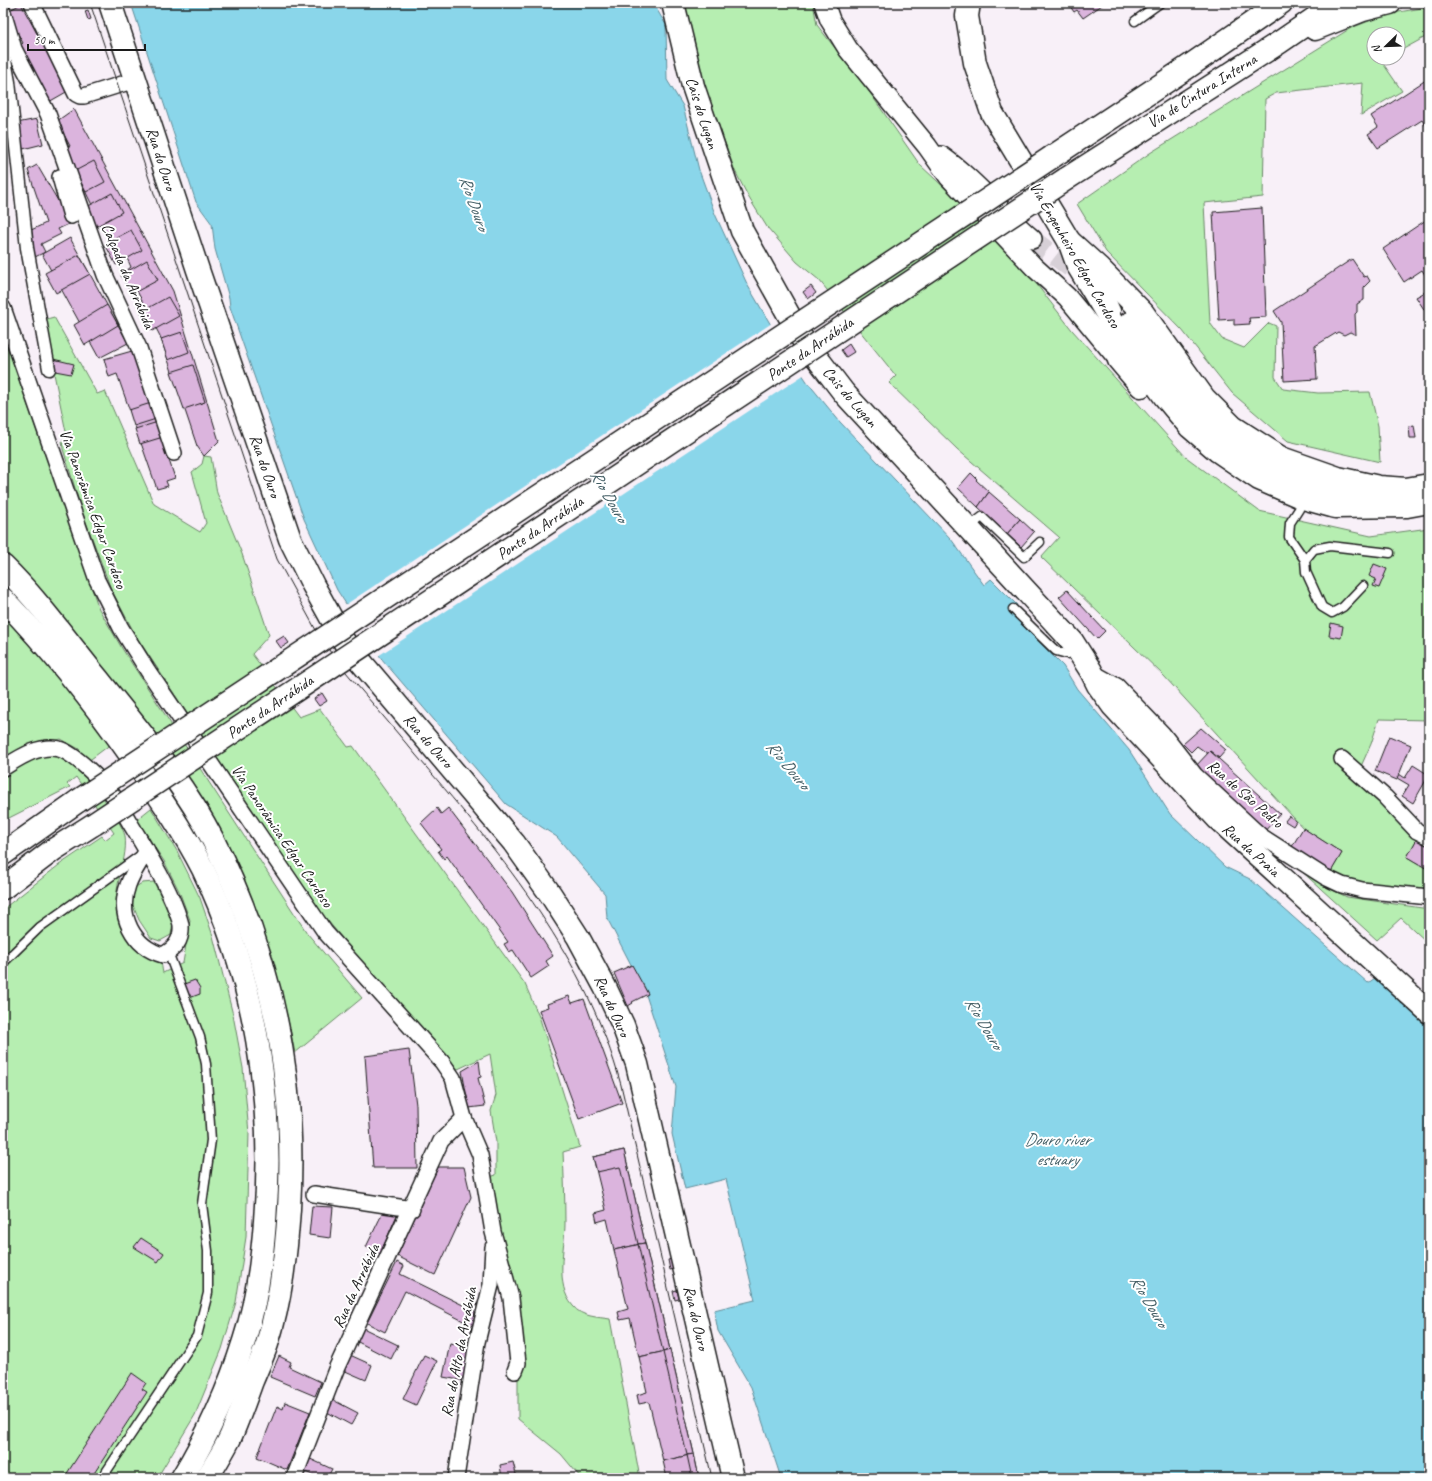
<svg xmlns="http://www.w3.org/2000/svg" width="1432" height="1481" font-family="Caveat,sans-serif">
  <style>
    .green { fill: #b6eeb1; stroke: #698566 }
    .water { fill: #8ad6ea; stroke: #5e8c98 }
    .pier { fill: #f8f0f8 }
    .building { fill: #dbb4dd; stroke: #1c1c1c }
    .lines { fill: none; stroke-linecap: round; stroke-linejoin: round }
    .tertiary-tunnel { stroke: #d7d0d7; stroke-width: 19; stroke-dasharray: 19 10; stroke-linecap: butt }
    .service-casing { stroke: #1c1c1c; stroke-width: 11 }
    .pedestrian-casing { stroke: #1c1c1c; stroke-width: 15 }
    .minor-casing { stroke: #1c1c1c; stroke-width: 18 }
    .tertiary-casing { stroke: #1c1c1c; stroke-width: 22 }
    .secondary-casing { stroke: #1c1c1c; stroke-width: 25 }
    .primary-casing { stroke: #1c1c1c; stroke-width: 25 }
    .motorway-casing { stroke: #1c1c1c; stroke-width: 25 }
    .service { stroke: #fff; stroke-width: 8 }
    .pedestrian { stroke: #fff; stroke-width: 12 }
    .minor { stroke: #fff; stroke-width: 15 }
    .tertiary { stroke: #fff; stroke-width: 19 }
    .secondary { stroke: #fff; stroke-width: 22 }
    .primary { stroke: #fff; stroke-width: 22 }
    .motorway { stroke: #fff; stroke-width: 22 }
    .tram { stroke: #1c1c1c; stroke-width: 1 }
    .motorway-bridge-casing { stroke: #1c1c1c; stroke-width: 25; stroke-linecap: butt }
    .motorway-bridge { stroke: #fff; stroke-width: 22 }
    .labels { text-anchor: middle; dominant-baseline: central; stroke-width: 4; stroke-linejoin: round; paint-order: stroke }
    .street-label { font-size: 16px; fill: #1c1c1c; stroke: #fff }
    .water-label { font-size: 17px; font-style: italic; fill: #425d64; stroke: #fff }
  </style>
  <rect width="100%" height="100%" fill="#f8f0f8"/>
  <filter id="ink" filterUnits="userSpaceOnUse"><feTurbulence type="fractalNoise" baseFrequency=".025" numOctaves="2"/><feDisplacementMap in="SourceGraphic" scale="8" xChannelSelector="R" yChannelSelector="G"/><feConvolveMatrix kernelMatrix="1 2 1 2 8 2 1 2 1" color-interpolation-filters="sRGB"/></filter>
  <g filter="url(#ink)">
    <g class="green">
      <path d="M683,3H813L817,25L868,90L920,165L1007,246L1072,330L1186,457L1259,511L1371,536L1429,528V720L1379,719L1371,744L1358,773L1418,837L1407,857L1429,870V892L1367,884L1329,875L1342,853L1303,828L1164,676L1041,557L1059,537L957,449L889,383L896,376L819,280L797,262L767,227L749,198L735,171L702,78Z"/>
      <path d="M1422,8L1429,9V35L1398,52V34H1374V58H1388L1382,62L1402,91L1361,115L1363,83L1276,93L1265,99L1263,197L1204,203L1210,323L1222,339L1244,348L1269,323L1276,326L1275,377L1283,389L1318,393L1370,392L1378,426L1380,462L1288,441L1232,393L1182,330L1106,252L1077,204L1150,153L1351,28L1387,14Z"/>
      <path d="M54,317L97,394L105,391L154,504L200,532L206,523L192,472L202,464L204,456L211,457L217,493L242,554L269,635L252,654L299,717L320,709L348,747L353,746L525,984L540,1019L580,1147L563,1152C564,1176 565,1199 565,1223C565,1249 554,1284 573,1306C581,1317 598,1317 610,1319L640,1478H581L561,1454L518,1419V1374L487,1178L496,1175V1142L491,1111L496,1095L490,1054L458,1069L384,988L312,902L136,636L111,589L82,511L63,449L62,441L67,437L43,320Z"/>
      <path d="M3,334L99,609L123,650L307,933L362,998L295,1053C285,999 268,948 250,897L3,556Z"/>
      <path d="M3,613L52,669L111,744L87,762L79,749L61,739C41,744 20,748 3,760Z"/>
      <path d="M49,754C55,755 65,756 70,759C83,768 122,821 125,836C129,865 106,893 122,926C129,939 152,948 160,961C162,964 162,969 163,973L183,963L190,920L179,891L164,861L136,820L151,808L177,851L200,898L213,936L233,1015L243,1068L249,1133L246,1237L236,1302L222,1349L195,1415L157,1478H3V909L59,865L102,836L105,840L114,833L76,777L67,784L70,787L3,821V777L24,763Z"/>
      <path d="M1298,868L1328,888L1347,897L1429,909V944L1401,918L1377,940Z"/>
      <path d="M154,882L173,922L171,935L160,941L151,938L139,920L131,901L134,888L142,883Z"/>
    </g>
    <path class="water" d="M131,3H653L666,25L667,80L683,106L699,170L715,214L748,286L785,349L808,383L840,422L951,539L984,585L991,579L1017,605L1010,613L1063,666L1077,689L1129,750L1170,814L1225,867L1250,879L1368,983L1378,976L1429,1027V1478H781L751,1387L718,1331L714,1310L755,1300L726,1179L685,1189L672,1134L676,1087L646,995L648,994L642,982H640L607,918L605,894L557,837L506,804L381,658L337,590L304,519L230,307L229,298L215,249L212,224L196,202Z"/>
    <path class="pier" d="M772,323L805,374L378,656L345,605Z"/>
    <g class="building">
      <path d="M1068,3H1105L1083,18L1077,10L1074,12Z"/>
      <path d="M21,4L68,91L47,103L18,48L23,43L6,12Z"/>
      <path d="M88,10L91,19L88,20L85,11Z"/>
      <path d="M1429,78V124L1426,126L1422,120L1378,148L1368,134L1378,127L1371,116Z"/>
      <path d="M74,109L173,291L219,441L204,456L197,446L160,336L137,291L132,294L121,275L131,267L127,258L120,262L65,150L70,146L57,121Z"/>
      <path d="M37,119L43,144L23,149L17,123Z"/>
      <path d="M94,161L105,182L86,192L75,171Z"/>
      <path d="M37,165L71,223L58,229L61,234L41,244L45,252L33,258L27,232L46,223L28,170Z"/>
      <path d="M112,193L122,212L95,227L85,208Z"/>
      <path d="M1262,208L1266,317L1249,318L1250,324L1234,325V319L1219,320L1213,212Z"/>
      <path d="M1429,218V281L1422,270L1404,282L1383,249Z"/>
      <path d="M131,230L142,250L116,265L105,244Z"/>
      <path d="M70,238L128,343L99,358L42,254Z"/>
      <path d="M79,255L90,274L56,293L45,273Z"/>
      <path d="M1352,259L1364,277L1367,276L1370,281L1364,287V300L1357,304V312L1355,314L1356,335L1350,332L1344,335L1338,332L1315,346L1317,379L1284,381L1281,322L1274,311Z"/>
      <path d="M147,260L158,280L132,294L121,275Z"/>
      <path d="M811,286L816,293L808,299L803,292Z"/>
      <path d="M1429,290V317L1416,297Z"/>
      <path d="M168,297L179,316L152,331L141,312Z"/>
      <path d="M107,305L118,325L85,345L74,325Z"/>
      <path d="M182,332L189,352L168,360L161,339Z"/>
      <path d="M849,344L854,352L846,357L841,350Z"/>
      <path d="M132,351L175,478L166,481L168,486L157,489L117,374L109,377L104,359Z"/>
      <path d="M53,359L74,364L71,374L55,371Z"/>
      <path d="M193,365L205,402L184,409L171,372Z"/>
      <path d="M151,403L156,419L134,426L129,410Z"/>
      <path d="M158,422L163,437L140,444L135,429Z"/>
      <path d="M1414,425L1416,438H1410L1409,426Z"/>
      <path d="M971,473L977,479L976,480L989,492L978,507L958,488Z"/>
      <path d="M989,492L1020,519L1007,534L978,507Z"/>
      <path d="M1020,519L1034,532L1021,547L1007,534Z"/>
      <path d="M1374,564L1387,569L1379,588L1373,586L1376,579L1369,576Z"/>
      <path d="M1067,590L1105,631L1097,639L1059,597Z"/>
      <path d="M1331,623L1343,626L1341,638L1329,636Z"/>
      <path d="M284,636L289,643L281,648L276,641Z"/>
      <path d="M322,693L327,701L319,706L314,699Z"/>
      <path d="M1201,728L1226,750L1219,758L1210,751L1208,754L1197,746L1191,752L1183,744Z"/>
      <path d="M1389,736L1411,745L1397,780L1375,771Z"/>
      <path d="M1210,751L1280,814L1263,833L1194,768Z"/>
      <path d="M1413,765L1429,775L1413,803L1402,796L1409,785L1397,778L1399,774L1405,778Z"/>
      <path d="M437,808L441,814L448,808L512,892L553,956L546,961L549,966L531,978L513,950L509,952L504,944L508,942L447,856L444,859L438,851L441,849L421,823Z"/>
      <path d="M1289,816L1296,821L1293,826L1285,821Z"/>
      <path d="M1303,828L1342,853L1329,875L1290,850Z"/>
      <path d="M1418,837L1429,844V870L1407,857Z"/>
      <path d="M632,965L648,994L632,1002L633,1003L628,1006L614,973Z"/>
      <path d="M195,980L200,988V994L192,997L191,995L188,996L184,984Z"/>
      <path d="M569,996L572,1003L584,999L622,1103L579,1119L539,1010L548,1007L547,1004Z"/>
      <path d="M409,1050L416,1105L417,1168H373L365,1056Z"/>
      <path d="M479,1061L481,1077L478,1078L485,1106L469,1108L462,1071Z"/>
      <path d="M624,1150L645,1243L614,1250L607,1219L597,1222L595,1213L606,1210L593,1157Z"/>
      <path d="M624,1150L645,1243L638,1244L620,1167L597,1172L593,1157Z"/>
      <path d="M438,1167H464L471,1197L435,1275L397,1256Z"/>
      <path d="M312,1206L333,1207L330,1238L309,1235Z"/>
      <path d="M383,1212L397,1215L380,1254L366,1247Z"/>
      <path d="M141,1238L164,1253L158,1262L134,1247Z"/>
      <path d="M645,1243L670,1350L639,1357L630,1318L620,1320L618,1312L628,1309L614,1250Z"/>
      <path d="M645,1243L670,1350L663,1352L638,1244Z"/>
      <path d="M672,1259L674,1269L670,1270L668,1260Z"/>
      <path d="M397,1262L404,1266L400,1274L475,1311L473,1326L405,1291L385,1332L367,1323Z"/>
      <path d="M677,1290L679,1299L675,1300L673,1291Z"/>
      <path d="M363,1328L398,1345L391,1359L356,1341Z"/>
      <path d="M450,1343L472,1347L465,1381L443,1377Z"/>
      <path d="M670,1350L694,1454L663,1461L649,1402L639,1404L637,1395L647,1392L639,1357Z"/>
      <path d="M670,1350L694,1454L687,1455L663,1352Z"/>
      <path d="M350,1355L372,1365L366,1380L343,1370Z"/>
      <path d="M424,1355L437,1361L416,1405L403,1399Z"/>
      <path d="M279,1356L291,1362L289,1367L321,1382L315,1396L270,1377Z"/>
      <path d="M132,1373L146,1383L142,1389L147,1392L91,1478H64Z"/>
      <path d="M333,1400L358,1413L351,1425L327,1412Z"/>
      <path d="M285,1402L310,1412L287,1470L257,1457L277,1406L283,1409Z"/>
      <path d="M694,1454L699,1478H667L663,1461Z"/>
      <path d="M694,1454L699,1478H692L687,1455Z"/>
      <path d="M306,1457L332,1469L327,1478H319L301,1470Z"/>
      <path d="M513,1462L517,1478H502L500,1465Z"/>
    </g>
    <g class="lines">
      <path class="tertiary-tunnel" d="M1032,239L1081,276L1129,322"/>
      <g class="service-casing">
        <g id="service">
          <path d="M1135,21L1160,3"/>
          <path d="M1104,284L1116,310"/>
          <path d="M1299,509L1290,523L1289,537L1305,560"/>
          <path d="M968,528L982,517L1024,557L1040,542"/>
          <path d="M1363,586L1343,607L1332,613L1322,607L1306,572L1305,560L1314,549L1330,546L1390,553"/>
          <path d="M1013,609L1056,651L1067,654L1076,649"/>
          <path d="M3,963L40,927L138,857"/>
          <path d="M102,1478L197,1336L208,1293V1251L202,1204L211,1140L206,1064L200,1037L168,952"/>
        </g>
      </g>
      <g class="pedestrian-casing">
        <path id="pedestrian" d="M3,49L9,82L27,248L49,369"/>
      </g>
      <g class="minor-casing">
        <g id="minor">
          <path d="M32,3L76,94L80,96H84L135,80"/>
          <path d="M3,12L14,49L48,114L105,275L139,348L174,453"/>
          <path d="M60,177L71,216"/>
          <path d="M3,308L97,580L121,628L148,671L325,932L442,1062L453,1078L464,1118L480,1155L493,1232L511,1298L518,1363L515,1371"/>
          <path d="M1092,672L1117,686L1163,734L1195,775L1261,836L1325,877L1342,885L1362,890L1429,897"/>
          <path d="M1342,759L1385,797L1417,831L1429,837"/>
          <path d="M3,768C19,758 39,744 59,749C74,753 103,782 112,794C120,804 126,817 133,828C149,855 166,882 177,912C178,916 181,922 181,926C182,940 175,949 163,955C133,947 117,915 128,885C132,873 141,861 147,850"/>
          <path d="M314,1194L412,1209"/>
          <path d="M294,1478L337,1367L441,1141L464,1118"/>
          <path d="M456,1478L477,1342L491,1285L493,1247"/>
        </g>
      </g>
      <g class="tertiary-casing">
        <g id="tertiary">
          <path d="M824,3L830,20L848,49L927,146L949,177L1034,267L1067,297L1119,360"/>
          <path d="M941,156C975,180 1001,213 1032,239"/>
          <path d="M1129,322C1169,377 1206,436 1267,469C1297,486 1331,494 1364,503"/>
        </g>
      </g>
      <g class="secondary-casing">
        <path id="secondary" d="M673,3L693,86L742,231L801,337L844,393L1072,641L1091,671L1098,685L1113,706L1218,819L1429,1012"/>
      </g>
      <g class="primary-casing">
        <g id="primary">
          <path d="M110,3L198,270L290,539L313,585L345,643L514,843L551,895L578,937L605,987L623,1025L637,1064L733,1478"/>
          <path d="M969,3L967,16L975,63L992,113L1069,241L1078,266L1116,329L1165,397L1190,427L1218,451L1259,479L1303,498L1335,507L1407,506L1429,502"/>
          <path d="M1119,360L1141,386"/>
        </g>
      </g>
      <g class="motorway-casing">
        <g id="motorway">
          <path d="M1315,29L1363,10L1390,3"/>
          <path d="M1052,157L1185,69L1281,3"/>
          <path d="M1066,179L1280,42L1337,3"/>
          <path d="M1069,241L1099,268L1143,313L1204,398L1233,427L1281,458L1338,478L1379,487L1406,489L1429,485"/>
          <path d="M3,566C38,600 67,641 98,679C139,731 183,781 213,840C271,955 297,1080 289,1209C286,1254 281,1300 267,1344C263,1356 257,1369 252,1381C245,1400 238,1420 230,1438C223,1452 215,1465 207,1478"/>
          <path d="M3,599C54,652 99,709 141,770C163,802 185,834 203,869C255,977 275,1101 265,1221C262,1261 257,1302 244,1341C229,1389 208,1435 182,1478"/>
          <path d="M3,854L78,801"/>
          <path d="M3,888L53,850L94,824"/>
        </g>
      </g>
      <use href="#service" class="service"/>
      <use href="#pedestrian" class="pedestrian"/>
      <use href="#minor" class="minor"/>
      <use href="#tertiary" class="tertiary"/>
      <use href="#secondary" class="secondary"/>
      <use href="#primary" class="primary"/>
      <use href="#motorway" class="motorway"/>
      <path class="tram" d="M90,3L277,559L317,632L335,659C364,693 392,727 421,761C504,858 587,959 621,1085L712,1478"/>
      <g class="motorway-bridge-casing">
        <g id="motorway-bridge">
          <path d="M78,801L1052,157"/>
          <path d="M94,824L1066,179"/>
        </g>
      </g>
      <use href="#motorway-bridge" class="motorway-bridge"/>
    </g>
  </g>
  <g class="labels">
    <g class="street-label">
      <text transform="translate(1202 91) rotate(-32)">Via de Cintura Interna</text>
      <text transform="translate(702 113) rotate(72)">Cais do Lugan</text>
      <text transform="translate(161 159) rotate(72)">Rua do Ouro</text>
      <text transform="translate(1075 255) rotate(60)">Via Engenheiro Edgar Cardoso</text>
      <text transform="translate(128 276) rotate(67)">Calçada da Arrábida</text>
      <text transform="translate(810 349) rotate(-34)">Ponte da Arrábida</text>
      <text transform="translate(850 397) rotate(49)">Cais do Lugan</text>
      <text transform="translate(265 466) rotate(71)">Rua do Ouro</text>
      <text transform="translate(93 509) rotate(70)">Via Panorâmica Edgar Cardoso</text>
      <text transform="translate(540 528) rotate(-34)">Ponte da Arrábida</text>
      <text transform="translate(270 707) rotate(-34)">Ponte da Arrábida</text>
      <text transform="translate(428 741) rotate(49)">Rua do Ouro</text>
      <text transform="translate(1245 794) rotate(41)">Rua de São Pedro</text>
      <text transform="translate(282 836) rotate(56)">Via Panorâmica Edgar Cardoso</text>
      <text transform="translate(1251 850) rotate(42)">Rua da Praia</text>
      <text transform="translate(612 1006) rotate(66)">Rua do Ouro</text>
      <text transform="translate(356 1286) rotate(-65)">Rua da Arrábida</text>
      <text transform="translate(696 1318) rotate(77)">Rua do Ouro</text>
      <text transform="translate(459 1352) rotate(-79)">Rua do Alto da Arrábida</text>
    </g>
    <g class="water-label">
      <text transform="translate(474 203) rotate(70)">Rio Douro</text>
      <text transform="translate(609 496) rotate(60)">Rio Douro</text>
      <text transform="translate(788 765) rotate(50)">Rio Douro</text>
      <text transform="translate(984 1023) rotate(59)">Rio Douro</text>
      <text x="1057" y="1139">Douro river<tspan x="1057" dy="20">estuary</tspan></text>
      <text transform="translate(1149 1301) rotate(59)">Rio Douro</text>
    </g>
  </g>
  <rect width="1432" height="1481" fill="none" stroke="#fff" stroke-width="16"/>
  <rect x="8" y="8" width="1416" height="1465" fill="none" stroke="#1c1c1c" stroke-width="1.5" filter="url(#ink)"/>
  <g transform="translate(1386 46) rotate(247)"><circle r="19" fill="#ffffff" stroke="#a4a4a4"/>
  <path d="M0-3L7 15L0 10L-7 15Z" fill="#1c1c1c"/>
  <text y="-6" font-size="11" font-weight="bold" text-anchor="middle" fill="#1c1c1c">N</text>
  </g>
  <path d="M28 44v6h117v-6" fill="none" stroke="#1c1c1c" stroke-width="2"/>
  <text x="34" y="44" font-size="12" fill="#1c1c1c" stroke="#ffffff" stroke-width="3" paint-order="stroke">50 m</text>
</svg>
